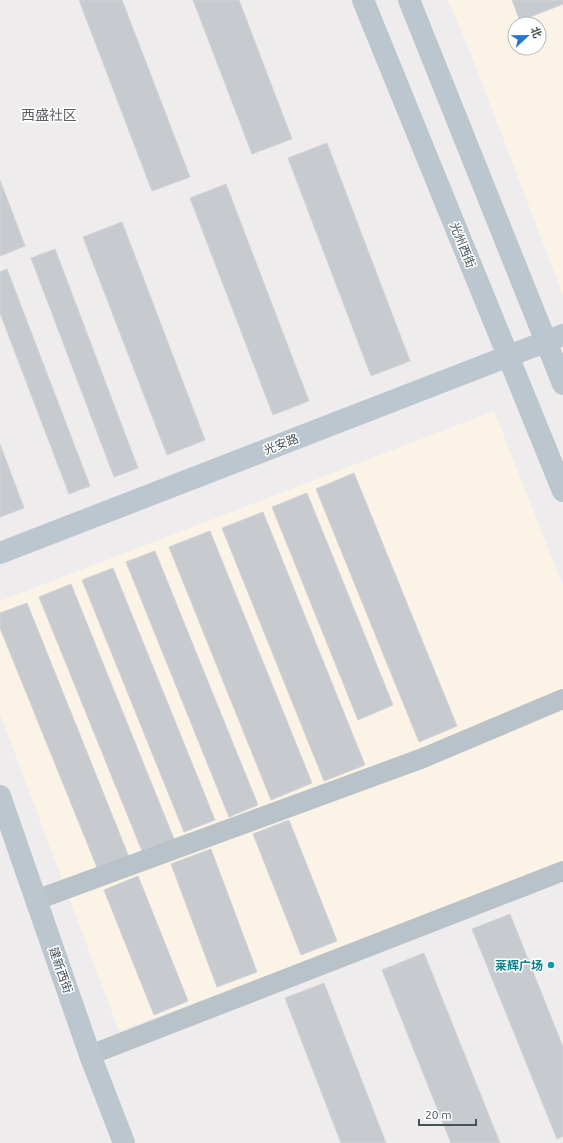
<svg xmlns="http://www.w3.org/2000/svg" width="563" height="1143" font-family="Ubuntu,'Noto Sans SC',sans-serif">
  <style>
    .commercial { fill: #faf3e6; fill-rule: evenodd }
    .building { fill: #c7cacf; stroke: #d1d3d8 }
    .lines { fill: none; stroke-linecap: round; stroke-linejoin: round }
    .street { stroke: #b9c2c8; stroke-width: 20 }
    .secondary { stroke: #bbc6cf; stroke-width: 22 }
    .culture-dot { fill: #0f9aa8; stroke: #fff; stroke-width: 1.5 }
    .labels { text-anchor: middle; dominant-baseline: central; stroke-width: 3; stroke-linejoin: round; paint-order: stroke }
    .street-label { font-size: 12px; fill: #465158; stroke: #fff }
    .culture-label { font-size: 12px; font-weight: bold; fill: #0d838f; stroke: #fff; text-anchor: end }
    .quarter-label { font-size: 14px; fill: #5a5d61; stroke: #fff }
  </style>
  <rect width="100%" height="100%" fill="#efeced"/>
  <g class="commercial">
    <path d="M448,0H563V295L471,54ZM515,24H539V48H515Z"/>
    <path d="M494,411L563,586V864L119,1031L0,714V601Z"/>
  </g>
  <g class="building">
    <path d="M79,0H122L190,177L152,191Z"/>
    <path d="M193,0H239L292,139L252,154Z"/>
    <path d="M512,0H563V4L520,21Z"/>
    <path d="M327,143L410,361L371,376L288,158Z"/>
    <path d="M0,180L25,246L0,256Z"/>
    <path d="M226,184L309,401L273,415L190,198Z"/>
    <path d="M122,222L205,440L167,455L83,237Z"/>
    <path d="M55,249L138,468L114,477L31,258Z"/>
    <path d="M7,269L90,486L69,494L0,313V272Z"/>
    <path d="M0,444L24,508L0,517Z"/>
    <path d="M354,473L457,726L419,742L316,489Z"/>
    <path d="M307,493L393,705L358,720L272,507Z"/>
    <path d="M263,512L365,765L324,781L222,528Z"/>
    <path d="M210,531L312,783L271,800L169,547Z"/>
    <path d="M155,551L258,805L229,817L126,562Z"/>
    <path d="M113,568L215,820L184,832L82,580Z"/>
    <path d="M71,584L174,839L142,851L39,597Z"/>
    <path d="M27,603L129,857L98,870L0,628V613Z"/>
    <path d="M289,820L337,941L301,955L253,834Z"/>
    <path d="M211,849L257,972L217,987L171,864Z"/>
    <path d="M138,876L188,1001L154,1015L104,890Z"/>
    <path d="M510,914L563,1047V1136L557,1139L472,929Z"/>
    <path d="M424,953L500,1143H451L382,970Z"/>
    <path d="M324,983L386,1143H341L285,998Z"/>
  </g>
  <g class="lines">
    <g class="street">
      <path d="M36,900L423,758L563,699"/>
      <path d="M90,1055L563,871"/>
    </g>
    <g class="secondary">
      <path d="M363,0L563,491"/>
      <path d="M409,0L563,384"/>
      <path d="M0,553L563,335"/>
      <path d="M0,796L90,1055L124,1143"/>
    </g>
  </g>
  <circle class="culture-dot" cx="551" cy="965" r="4"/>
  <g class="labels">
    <g class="street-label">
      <text transform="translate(463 245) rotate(68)">光州西街</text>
      <text transform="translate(281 444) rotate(-21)">光安路</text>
      <text transform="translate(61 970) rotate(71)">建新西街</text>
    </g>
    <g class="culture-label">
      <text x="543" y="965">莱辉广场</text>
    </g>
    <g class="quarter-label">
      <text x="49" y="115">西盛社区</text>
    </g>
  </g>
  <g transform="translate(527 36) rotate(68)"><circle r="19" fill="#ffffff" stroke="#b5b9bc"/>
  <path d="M0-3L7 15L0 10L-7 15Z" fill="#2678cf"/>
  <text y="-6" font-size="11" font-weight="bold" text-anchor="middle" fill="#465158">北</text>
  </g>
  <path d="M419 1119v6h57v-6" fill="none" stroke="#465158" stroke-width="2"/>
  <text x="425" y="1119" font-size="12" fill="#465158" stroke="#ffffff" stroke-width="3" paint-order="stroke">20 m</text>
</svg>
